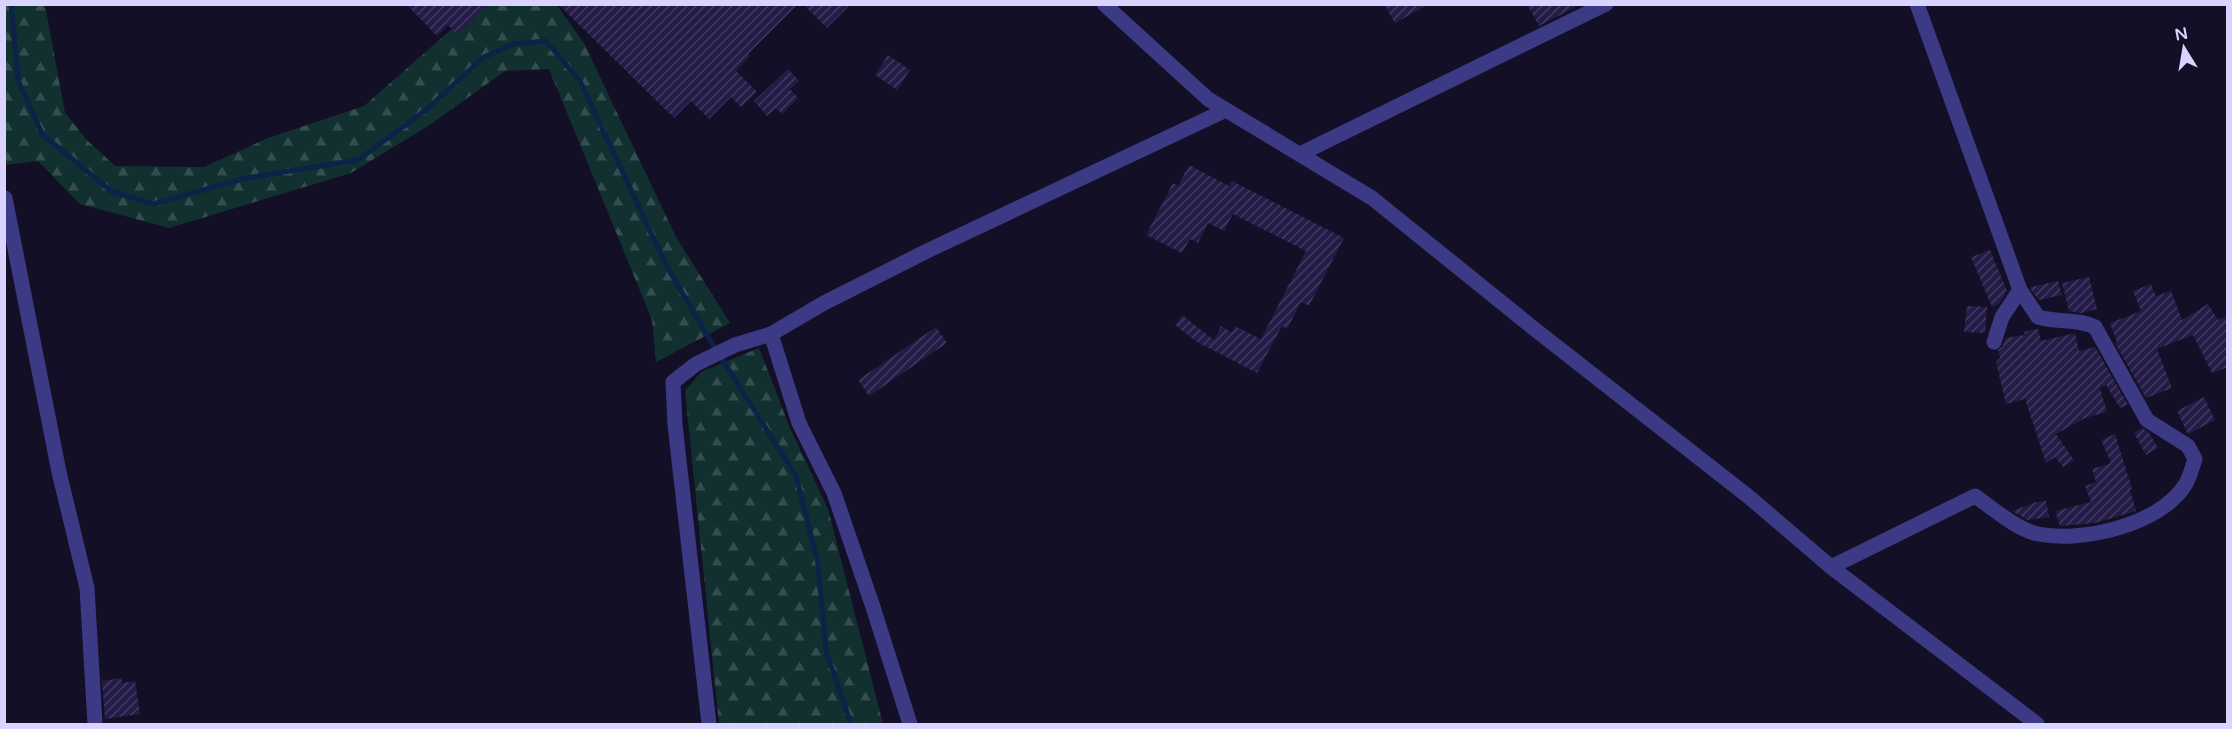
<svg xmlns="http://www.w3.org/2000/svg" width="2232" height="729" font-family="'Varela Round',sans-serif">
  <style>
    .forest { fill: url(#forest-firs) }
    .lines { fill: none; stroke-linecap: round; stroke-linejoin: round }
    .stream { stroke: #0c2248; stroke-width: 5 }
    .building { fill: url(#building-hatch) }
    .minor { stroke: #3d3a85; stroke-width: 15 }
  </style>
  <defs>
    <pattern id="forest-firs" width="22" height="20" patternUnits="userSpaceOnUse" patternTransform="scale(1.5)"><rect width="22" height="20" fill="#12302f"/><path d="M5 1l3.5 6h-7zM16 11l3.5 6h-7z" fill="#344d4e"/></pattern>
    <pattern id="building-hatch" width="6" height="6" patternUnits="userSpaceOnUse" patternTransform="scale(1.5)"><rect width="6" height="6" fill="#241b47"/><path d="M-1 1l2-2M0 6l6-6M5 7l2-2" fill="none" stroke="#433b63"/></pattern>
  </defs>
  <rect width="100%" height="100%" fill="#130f26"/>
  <g class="forest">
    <path d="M4,5H45L65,113L88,141L115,166L204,167L268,138L364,106L479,5H553L558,7L584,43L676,237L730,323L656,362L652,320L549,69L505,71L428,126L351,173L169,228L80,204L38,161L5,165Z"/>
    <path d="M759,348L790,428L828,509L883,724H719L685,391L701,372Z"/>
  </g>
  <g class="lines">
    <path class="stream" d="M11,4L18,80L42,134L111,191L153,204L246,178L358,160L427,109L484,57L514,44L546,41L580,81L667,267L710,340L796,476L818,563L826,651L851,724"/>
  </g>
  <g class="building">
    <path d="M406,4H488L458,35L448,25L437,36Z"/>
    <path d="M558,4H798L748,54L750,56L736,71L757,92L741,107L731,97L709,119L691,101L674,118Z"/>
    <path d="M803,4H851L827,28Z"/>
    <path d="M1384,4H1429L1395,23Z"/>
    <path d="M1527,4H1581L1539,26Z"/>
    <path d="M888,55L910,70L897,90L875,75Z"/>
    <path d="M788,69L799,81L790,89L798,98L782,114L776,108L767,116L754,101Z"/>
    <path d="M1189,165L1229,186L1232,181L1344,238L1309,306L1301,302L1287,329L1282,326L1257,373L1197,342L1175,325L1182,315L1214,340L1221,326L1232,332L1235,326L1261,339L1306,251L1233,214L1224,231L1208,223L1198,243L1190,239L1182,253L1146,235L1173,183L1178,186Z"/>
    <path d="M1990,250L2007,291L1999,304L1992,307L1971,257Z"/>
    <path d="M2089,277L2097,309L2081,313L2069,311L2062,283Z"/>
    <path d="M2058,281L2062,295L2039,300L2031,290V287Z"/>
    <path d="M2151,284L2156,296L2171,291L2182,320L2208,304L2218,320L2228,315V367L2212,373L2193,335L2157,349L2172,388L2146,398L2115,343H2117L2110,323L2141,311L2133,291Z"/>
    <path d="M1967,306L1987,307L1985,333L1964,332Z"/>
    <path d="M936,327L947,343L869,396L858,380Z"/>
    <path d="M2038,329L2041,341L2075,333L2079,351L2095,347L2128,405L2120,408L2106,385L2100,388L2107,412L2085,418L2056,434L2074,460L2063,467L2055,457L2046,463L2025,399L2006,404L1996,362L2000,358L1998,350L2003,346L2005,338L2025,335L2024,332Z"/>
    <path d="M2204,397L2215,420L2188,434L2177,411Z"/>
    <path d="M2142,428L2149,433L2158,448L2146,455L2134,433Z"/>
    <path d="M2115,434L2132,489L2130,490L2136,511L2095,523L2060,526L2055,511L2091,502L2085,486L2096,482L2092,469L2111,463L2101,440Z"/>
    <path d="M2046,501L2049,517L2028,520L2012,511L2037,502Z"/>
    <path d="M121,678L122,683L135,681L140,714L105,719L102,681Z"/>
  </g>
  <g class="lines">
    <g class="minor">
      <path d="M1104,4L1208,99L1372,198L1537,331L1749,497L1831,567L2037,724"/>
      <path d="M1300,154L1606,4"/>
      <path d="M5,198L59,472L87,588L95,724"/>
      <path d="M771,334L799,423L834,493L873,607L910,724"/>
      <path d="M1994,342L2002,317L2020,290"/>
      <path d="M1831,567L1975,496C1992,508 2018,530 2038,534C2081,543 2160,525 2185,485C2190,478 2192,467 2195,459L2188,446L2147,420L2095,327C2078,318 2057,323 2038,317L2020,290L1917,4"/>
      <path d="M709,724L675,425L673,382L696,364L735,345L771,334L824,303L927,251L1226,110"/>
    </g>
  </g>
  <rect width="2232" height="729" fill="none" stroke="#d9d4ff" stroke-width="12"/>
  <g transform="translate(2184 48) rotate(349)" stroke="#130f26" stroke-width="4.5" paint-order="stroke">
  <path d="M0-4.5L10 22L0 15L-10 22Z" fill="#d9d4ff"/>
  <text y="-9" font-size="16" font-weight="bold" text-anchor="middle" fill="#d9d4ff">N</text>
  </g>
</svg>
